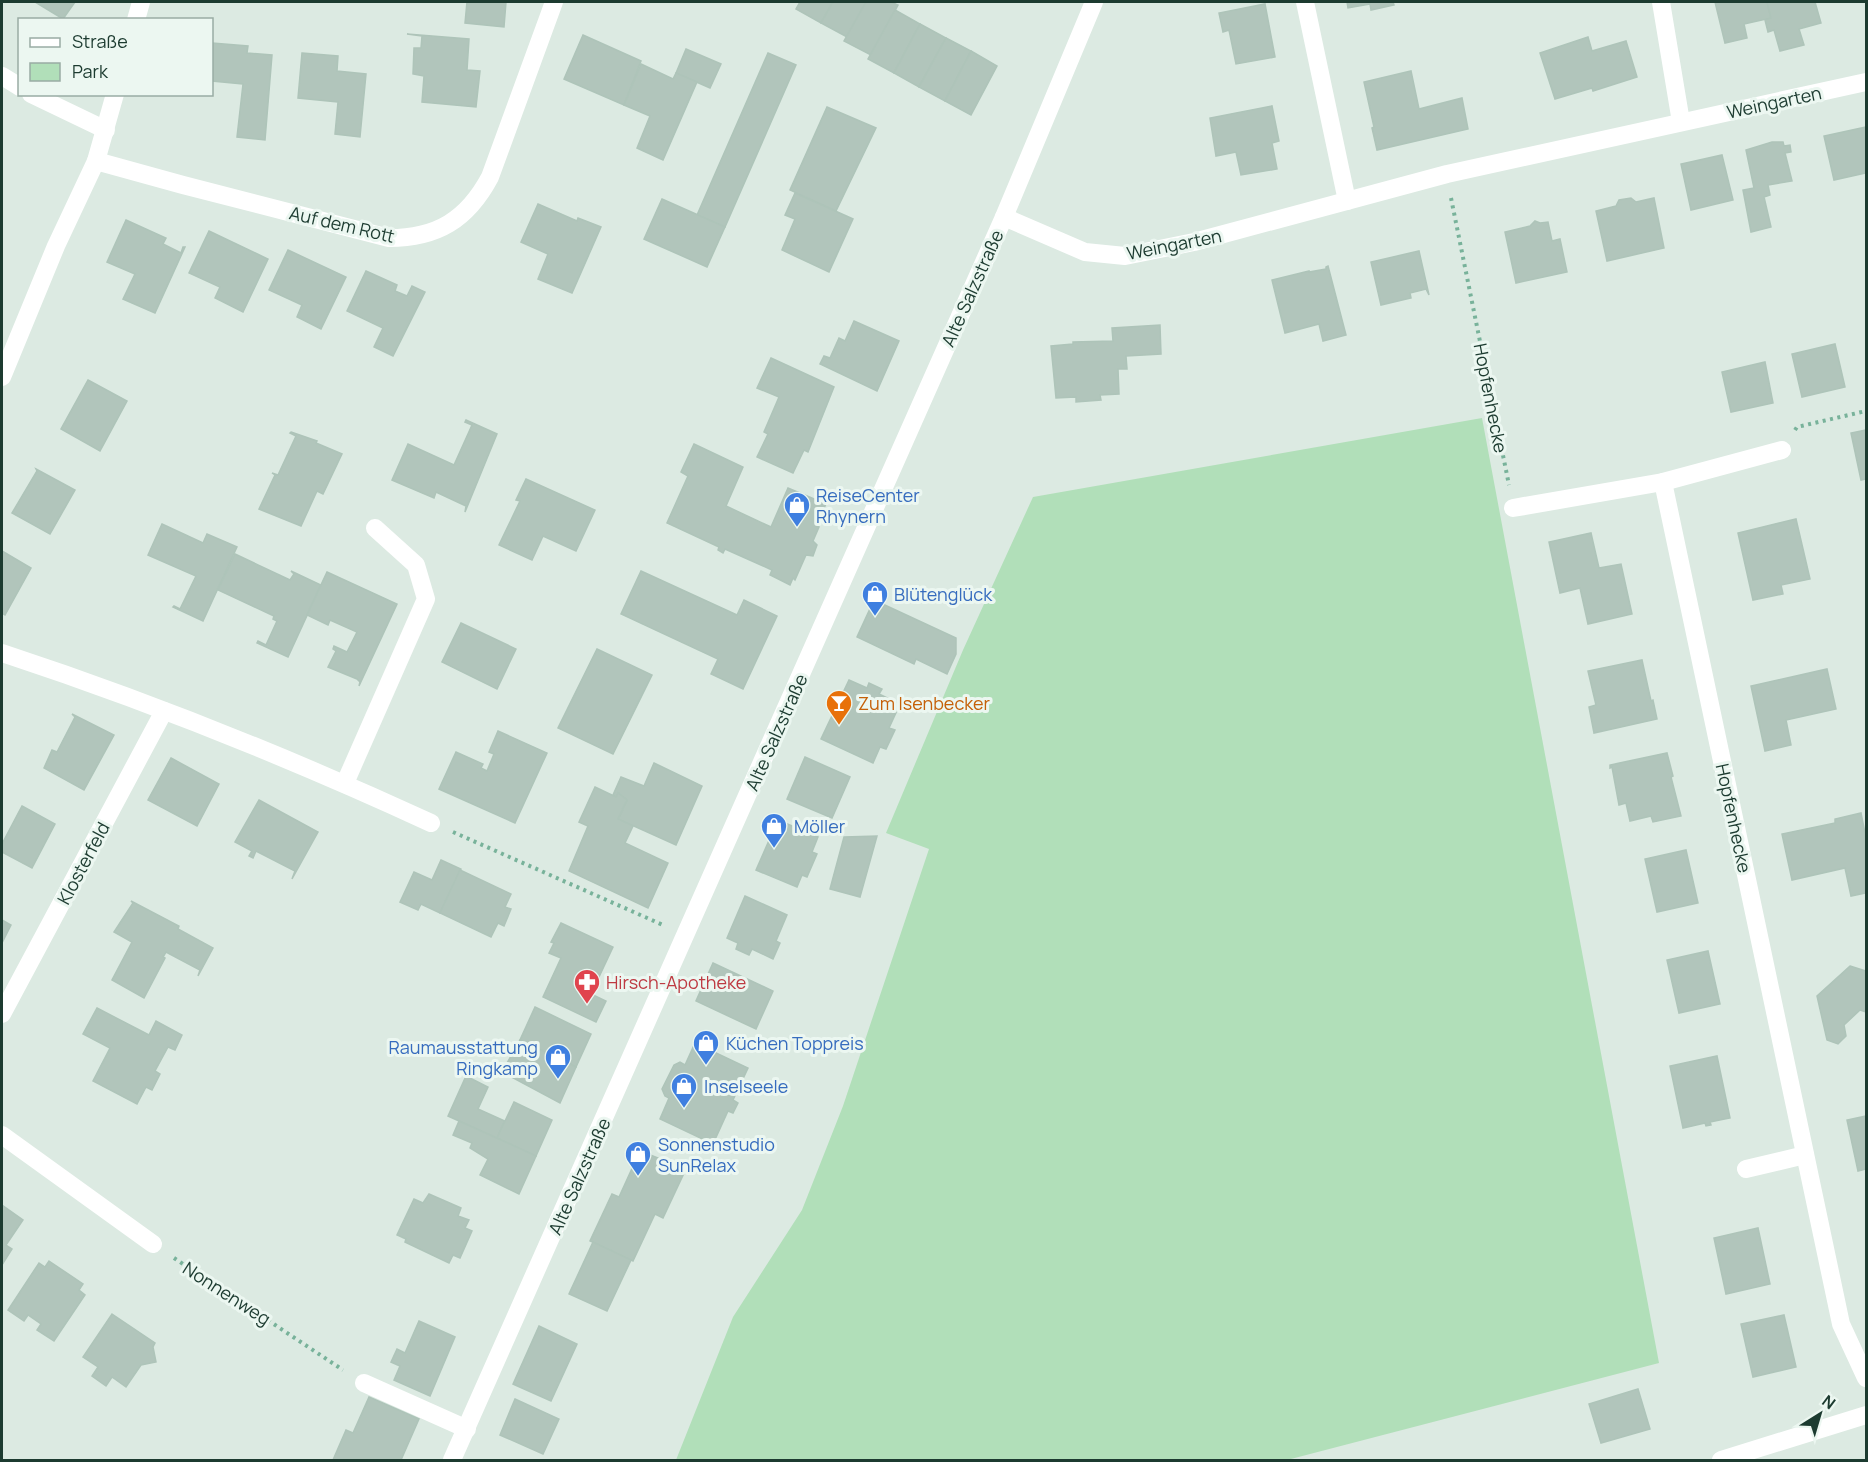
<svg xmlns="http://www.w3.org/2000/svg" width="1868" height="1462" font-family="Manrope,sans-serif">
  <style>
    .green { fill: #b1dfb9 }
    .building { fill: #b1c5bb; stroke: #aec4b9; stroke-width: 1.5 }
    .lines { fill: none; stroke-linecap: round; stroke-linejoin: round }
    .path { stroke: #78b29a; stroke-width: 4; stroke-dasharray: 3 4.5; stroke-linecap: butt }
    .lane { stroke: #fff; stroke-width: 18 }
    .street { stroke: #fff; stroke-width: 18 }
    .labels { text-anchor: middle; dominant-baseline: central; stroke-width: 6; stroke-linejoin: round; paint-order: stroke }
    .street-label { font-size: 18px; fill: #1c3b30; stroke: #ecf7f1 }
    .shop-label { font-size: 18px; fill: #366cbe; stroke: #ecf7f1; text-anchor: start }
    .food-label { font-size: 18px; fill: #c56008; stroke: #ecf7f1; text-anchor: start }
    .health-label { font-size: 18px; fill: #be3a42; stroke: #ecf7f1; text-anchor: start }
  </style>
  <rect width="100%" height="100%" fill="#dceae2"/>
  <path class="green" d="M1482,418L1659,1363L1287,1460H676L733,1317L802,1210L843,1106L929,849L886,833L963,650L1033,497Z"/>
  <g class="building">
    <path d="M35,2H75L63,19Z"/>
    <path d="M467,2H506L504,27L465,23Z"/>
    <path d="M800,2H833L821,23L796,9Z"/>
    <path d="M833,2H866L847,37L821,23Z"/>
    <path d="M866,2H891L898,5L871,55L844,41Z"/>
    <path d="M1347,2H1393L1394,5L1371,10L1370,4L1348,8Z"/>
    <path d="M1715,2H1767L1771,18L1744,24L1747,38L1725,43Z"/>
    <path d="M1767,2H1815L1821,23L1799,29L1804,45L1780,51L1774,30L1768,32L1765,20L1771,18Z"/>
    <path d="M1265,4L1275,57L1236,64L1229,30L1223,32L1219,13Z"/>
    <path d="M895,10L920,24L894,73L868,59Z"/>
    <path d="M920,24L946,38L919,87L894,73Z"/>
    <path d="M407,34L469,39L467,70L480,71L476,107L422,102L424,76L413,74L414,48H421L422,36Z"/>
    <path d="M583,35L641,61L624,105L564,79Z"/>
    <path d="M1588,37L1592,51L1626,41L1637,77L1593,91L1592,88L1555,99L1540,53Z"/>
    <path d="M946,38L971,51L945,101L919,87Z"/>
    <path d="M212,43L248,46L247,53L272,55L265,140L237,137L243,84L212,81Z"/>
    <path d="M686,49L721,64L710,88L676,73Z"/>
    <path d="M971,51L997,66L971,115L945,101Z"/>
    <path d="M302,53L338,56L337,71L366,74L360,137L335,134L338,102L298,98Z"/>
    <path d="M768,53L796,65L725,227L697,215Z"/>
    <path d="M641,64L673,79L676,73L697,82L663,160L637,148L650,116L624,105Z"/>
    <path d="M1411,71L1419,109L1462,98L1468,129L1377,150L1372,128L1374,127L1364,82Z"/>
    <path d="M1272,106L1279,141L1272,143L1277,169L1241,175L1236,152L1216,156L1210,118Z"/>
    <path d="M827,107L876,128L836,211L790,190Z"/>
    <path d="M1866,127V173L1834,180L1824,136Z"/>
    <path d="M1772,142H1783L1784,146L1790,145L1791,152L1785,153L1792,181L1768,185L1770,195L1764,197L1771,227L1751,232L1743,190L1754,188L1746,150Z"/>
    <path d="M1722,155L1733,200L1691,210L1681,164Z"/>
    <path d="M795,193L853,219L829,272L782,250L795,219L785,215Z"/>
    <path d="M1631,198L1636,202L1654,198L1664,248L1607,261L1596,211L1616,206L1619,200Z"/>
    <path d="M662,199L725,227L707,267L644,239Z"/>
    <path d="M538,204L577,221L578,218L601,227L572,293L538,279L548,254L521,242Z"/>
    <path d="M126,220L166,238L163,244L181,253L183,247H185L155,313L123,299L135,274L107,262Z"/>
    <path d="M1535,221L1540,223L1548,222L1552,241L1560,239L1567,272L1516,283L1505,232L1530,226Z"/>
    <path d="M209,231L268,259L243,312L215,298L220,287L189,273Z"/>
    <path d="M288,250L346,277L321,329L297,317L302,305L269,290Z"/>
    <path d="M1419,251L1429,295L1426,289L1410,293L1411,298L1381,305L1371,262Z"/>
    <path d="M1328,266L1346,335L1323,341L1319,324L1285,333L1272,280L1309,271V272L1326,269V267Z"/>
    <path d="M366,271L397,285L395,291L407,296L412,286L425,292L393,356L374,347L383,328L347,311Z"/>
    <path d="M854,321L899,341L877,391L820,364L824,356L830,358L839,338L845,341Z"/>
    <path d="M1160,325L1161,354L1126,356L1127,369H1118L1119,394L1100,395L1101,400L1076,402V397L1056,398L1051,346L1073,344V342L1113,341L1112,328Z"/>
    <path d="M1835,344L1845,387L1802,397L1792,354Z"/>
    <path d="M771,358L834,387L808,452L804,450L793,473L757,457L768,434L764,432L779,397L757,388Z"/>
    <path d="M1765,362L1773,403L1731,412L1722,372Z"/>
    <path d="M88,380L127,401L100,451L61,429Z"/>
    <path d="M466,420L497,434L465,512L466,506L436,492L434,498L392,480L408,444L454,465L472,425L465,422Z"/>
    <path d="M1866,430V479L1861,480L1851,433Z"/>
    <path d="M291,432L317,441L316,443L342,454L323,494L317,491L301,526L259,509L275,475L272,473L278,475L296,436L290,433Z"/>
    <path d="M694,444L743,467L726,506L771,527L788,488L826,504L816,526L819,527L813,541L817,545L813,556L806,555L795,580L793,578L790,585L770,575L772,570L725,549L723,553L718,550L719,547L667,523L688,476L681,472Z"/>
    <path d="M36,469L75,490L50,534L12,513L37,471Z"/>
    <path d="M526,479L595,510L576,551L543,536L532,560L499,545L520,501L516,500Z"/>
    <path d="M1796,519L1810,579L1781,585L1783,594L1753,600L1738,533Z"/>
    <path d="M162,524L203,543L207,534L237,547L203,621L173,607L174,606L180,609L196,576L148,555Z"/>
    <path d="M1591,533L1599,568L1621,564L1632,614L1588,624L1580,588L1560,593L1549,542Z"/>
    <path d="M2,551L31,568L5,615L2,613Z"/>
    <path d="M235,554L290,580L294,574L291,571L321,585L288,657L257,643L258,641L266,645L277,621L273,619L274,616L218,590Z"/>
    <path d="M641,571L737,615L744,600L777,616L743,689L711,674L718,659L621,614Z"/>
    <path d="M327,572L397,604L359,686L360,682L357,679L328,667L336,651L333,649L334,646L347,652L357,632L330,620L328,625L307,615Z"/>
    <path d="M874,600L956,638V654L947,674L916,659L914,664L857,637Z"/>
    <path d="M461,623L516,649L497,689L442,662Z"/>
    <path d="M597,649L652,675L613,754L558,728Z"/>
    <path d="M1642,660L1651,701L1653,700L1657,719L1594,733L1589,707L1596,705L1588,671Z"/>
    <path d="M1827,669L1836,709L1786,720L1791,745L1765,751L1751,686Z"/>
    <path d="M849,680L867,688L869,683L882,689L879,694L900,704L889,728L895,730L886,749L880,747L873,763L821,739Z"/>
    <path d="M72,714L114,735L84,790L44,768L52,750L57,752L75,717Z"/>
    <path d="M498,731L547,753L515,823L439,789L456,752L483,764L481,768L487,771L494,754L489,752Z"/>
    <path d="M1667,753L1673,776L1671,777L1681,816L1653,822L1651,816L1630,821L1626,803L1619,805L1612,767L1610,768V765Z"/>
    <path d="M805,757L850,777L832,818L787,799Z"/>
    <path d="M171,758L219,784L197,826L148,800Z"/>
    <path d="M654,763L702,786L676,845L618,819L627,800L618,793L616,797L613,795L621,777L644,786Z"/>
    <path d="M595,787L616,797L618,793L627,800L618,819L633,826L625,843L668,863L648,908L569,871L588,826L579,822Z"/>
    <path d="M259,800L318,832L292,879L295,871L256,851L253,858L249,856L252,851L235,842Z"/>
    <path d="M22,806L55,824L32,868L2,852V844Z"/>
    <path d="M1861,813L1866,838V893L1851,896L1845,868L1792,880L1782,834L1835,823V819Z"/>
    <path d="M778,820L818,837L812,852L817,854L807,877L802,875L797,887L756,870Z"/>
    <path d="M877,836L860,897L830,889L844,837Z"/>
    <path d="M1686,850L1698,903L1657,912L1645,859Z"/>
    <path d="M441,860L461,869L440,913L421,904L418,910L400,902L414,872L432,880Z"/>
    <path d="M460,870L511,894L505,907L511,909L504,926L498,923L491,937L440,913Z"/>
    <path d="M745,896L787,915L776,941L780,943L773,959L752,949L749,955L736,949L738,943L727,938Z"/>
    <path d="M131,901L179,926L178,929L213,948L198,976L200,970L166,952L163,957L165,958L144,998L112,980L132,942L114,932L133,903Z"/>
    <path d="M2,920L11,925L2,943Z"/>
    <path d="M561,923L613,947L591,994L606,1001L596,1022L543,997L561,958L549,953L554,943L551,942Z"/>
    <path d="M1708,951L1720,1004L1679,1013L1667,960Z"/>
    <path d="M713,963L773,991L756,1029L696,1001Z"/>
    <path d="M1850,966L1866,971V1012L1860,1010L1844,1025L1846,1036L1838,1044L1827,1040L1817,996Z"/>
    <path d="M535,1007L591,1034L576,1067L520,1040Z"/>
    <path d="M97,1008L149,1035L156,1021L182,1035L175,1050L168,1047L155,1071L160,1074L152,1090L146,1087L137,1104L93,1081L110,1048L83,1034Z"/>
    <path d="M520,1040L576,1067L560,1103L502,1072Z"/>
    <path d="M695,1043L748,1068L733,1100L738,1103L733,1113L728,1111L713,1144L660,1119L669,1098L665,1096L662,1089L674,1065L680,1062L685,1065Z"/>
    <path d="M1717,1056L1730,1118L1710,1122L1711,1125L1706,1126L1705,1123L1683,1128L1670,1066Z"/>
    <path d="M466,1076L488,1087L478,1109L505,1121L497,1138L448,1116Z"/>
    <path d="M514,1102L552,1120L536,1156L497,1138Z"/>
    <path d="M1866,1116V1169L1858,1171L1847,1120Z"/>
    <path d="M459,1121L536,1156L519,1194L480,1175L488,1159L470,1148L472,1143L453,1135Z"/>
    <path d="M640,1151L686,1169L663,1218L655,1214L633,1261L590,1241L612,1194L619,1197Z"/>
    <path d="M429,1194L461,1208L458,1216L469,1220L465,1228L472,1231L460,1258L453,1255L449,1263L405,1242L406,1239L397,1235L414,1199L423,1203Z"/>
    <path d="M2,1205L23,1220L6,1245L12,1249L2,1265Z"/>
    <path d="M1758,1228L1770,1284L1726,1294L1714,1238Z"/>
    <path d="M593,1242L631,1260L607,1311L569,1294Z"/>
    <path d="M49,1261L83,1284L79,1290L85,1295L54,1341L37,1330L41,1324L28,1315L24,1321L8,1310L39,1263L45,1267Z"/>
    <path d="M112,1314L155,1343L153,1347L156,1362L141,1365L126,1387L112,1377L106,1386L92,1376L98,1367L83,1357Z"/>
    <path d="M1784,1315L1796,1367L1753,1377L1741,1324Z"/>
    <path d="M419,1321L455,1337L430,1396L394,1380L400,1366L391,1362L397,1349L405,1353Z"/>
    <path d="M539,1326L577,1344L551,1401L513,1384Z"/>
    <path d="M1638,1389L1650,1429L1601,1443L1589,1404Z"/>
    <path d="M369,1397L419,1419L401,1460H333L346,1430L353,1433Z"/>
    <path d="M515,1399L559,1419L543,1454L500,1435Z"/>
  </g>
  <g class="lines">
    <g class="path">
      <path d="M1451,198L1509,485"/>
      <path d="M1795,430L1797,427L1866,411"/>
      <path d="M453,832L663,925"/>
      <path d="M174,1258L343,1370"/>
    </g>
    <path class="lane" d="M364,1383L467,1429"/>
    <g class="street">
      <path d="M1305,2L1347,201"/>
      <path d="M1661,2L1681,122"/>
      <path d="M136,20L141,2"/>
      <path d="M2,76L20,87"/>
      <path d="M31,94L106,130"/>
      <path d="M96,161L183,185L389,238C437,238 467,220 490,177L554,2"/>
      <path d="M1004,217L1085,252L1125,256L1194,242L1447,174L1866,82"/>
      <path d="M2,377L56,246L96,161L115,94"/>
      <path d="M1663,482L1782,450"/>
      <path d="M1513,508L1663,482L1841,1324L1866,1378"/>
      <path d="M2,653C148,701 292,759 431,823"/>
      <path d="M345,783L426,599L416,565L375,528"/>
      <path d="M2,1014L164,711"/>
      <path d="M2,1135L153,1244"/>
      <path d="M1746,1169L1805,1155"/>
      <path d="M452,1460L1004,217L1094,2"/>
      <path d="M1721,1460L1866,1415"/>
    </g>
  </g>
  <defs>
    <g id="shop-pin" transform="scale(1.35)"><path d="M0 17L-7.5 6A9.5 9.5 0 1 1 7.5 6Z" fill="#3f7fe0" stroke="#ecf7f1"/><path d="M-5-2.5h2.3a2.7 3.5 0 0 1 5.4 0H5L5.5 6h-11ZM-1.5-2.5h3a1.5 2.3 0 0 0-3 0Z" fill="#fff"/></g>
    <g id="bar-pin" transform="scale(1.35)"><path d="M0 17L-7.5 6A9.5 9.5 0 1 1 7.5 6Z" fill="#e8710a" stroke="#ecf7f1"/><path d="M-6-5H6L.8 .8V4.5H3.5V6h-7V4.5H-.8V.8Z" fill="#fff"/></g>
    <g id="pharmacy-pin" transform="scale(1.35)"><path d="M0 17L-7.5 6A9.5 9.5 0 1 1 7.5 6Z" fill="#e0444e" stroke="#ecf7f1"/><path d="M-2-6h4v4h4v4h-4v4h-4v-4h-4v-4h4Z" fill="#fff"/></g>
  </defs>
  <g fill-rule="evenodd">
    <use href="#shop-pin" x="797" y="505"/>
    <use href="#shop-pin" x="875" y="594"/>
    <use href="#bar-pin" x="839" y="703"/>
    <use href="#shop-pin" x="774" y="826"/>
    <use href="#pharmacy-pin" x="587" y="982"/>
    <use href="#shop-pin" x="706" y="1043"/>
    <use href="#shop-pin" x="558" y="1057"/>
    <use href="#shop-pin" x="684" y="1086"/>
    <use href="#shop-pin" x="638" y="1154"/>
  </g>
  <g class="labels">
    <g class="street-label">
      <text transform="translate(1774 102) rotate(-12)">Weingarten</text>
      <text transform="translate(342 224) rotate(13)">Auf dem Rott</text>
      <text transform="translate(1174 244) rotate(-11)">Weingarten</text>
      <text transform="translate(972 288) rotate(-66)">Alte Salzstraße</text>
      <text transform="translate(1491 398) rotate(79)">Hopfenhecke</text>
      <text transform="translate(776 732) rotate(-66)">Alte Salzstraße</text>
      <text transform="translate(1734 818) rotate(78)">Hopfenhecke</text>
      <text transform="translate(83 863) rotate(-62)">Klosterfeld</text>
      <text transform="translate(579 1176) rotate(-66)">Alte Salzstraße</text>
      <text transform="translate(227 1293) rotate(33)">Nonnenweg</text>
    </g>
    <g class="shop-label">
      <text x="816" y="495">ReiseCenter<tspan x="816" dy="21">Rhynern</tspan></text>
      <text x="894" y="594">Blütenglück</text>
      <text x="794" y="826">Möller</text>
      <text x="726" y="1043">Küchen Toppreis</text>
      <text x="538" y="1047" text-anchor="end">Raumausstattung<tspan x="538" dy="21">Ringkamp</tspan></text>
      <text x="704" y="1086">Inselseele</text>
      <text x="658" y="1144">Sonnenstudio<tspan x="658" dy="21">SunRelax</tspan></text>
    </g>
    <g class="food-label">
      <text x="858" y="703">Zum Isenbecker</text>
    </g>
    <g class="health-label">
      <text x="606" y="982">Hirsch-Apotheke</text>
    </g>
  </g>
  <rect width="1868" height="1462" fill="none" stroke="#1c3b30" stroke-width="6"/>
  <rect x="18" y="18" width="195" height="78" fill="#ecf7f1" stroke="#99aca4" stroke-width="1.5"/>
  <rect x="30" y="38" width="30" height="9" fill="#ffffff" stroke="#99aca4" stroke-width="1.5"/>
  <text x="72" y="48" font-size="18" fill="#1c3b30">Straße</text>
  <rect x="30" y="63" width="30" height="18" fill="#b1dfb9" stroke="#99aca4" stroke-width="1.5"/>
  <text x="72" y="78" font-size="18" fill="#1c3b30">Park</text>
  <g transform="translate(1820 1414) rotate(37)" stroke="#ecf7f1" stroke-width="4.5" paint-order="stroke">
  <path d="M0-4.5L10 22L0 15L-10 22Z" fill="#1c3b30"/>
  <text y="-9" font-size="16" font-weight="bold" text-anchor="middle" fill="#1c3b30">N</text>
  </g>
</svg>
